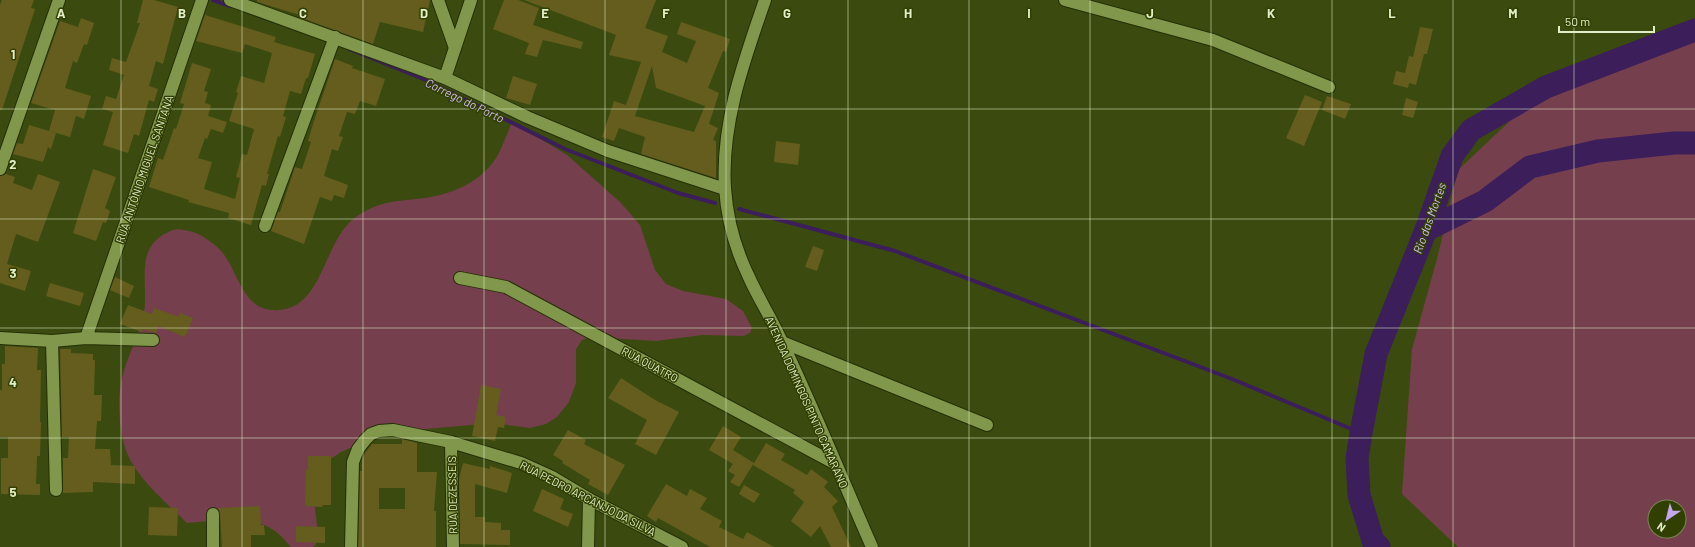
<svg xmlns="http://www.w3.org/2000/svg" width="1695" height="547" font-family="Barlow,sans-serif">
  <style>
    .green { fill: #753f4e; fill-rule: evenodd }
    .lines { fill: none; stroke-linecap: round; stroke-linejoin: round }
    .stream { stroke: #3c1e5b; stroke-width: 4 }
    .river { stroke: #3c1e5b; stroke-width: 23 }
    .building { fill: #645d1d; fill-rule: evenodd }
    .street-casing { stroke: #242f06; stroke-width: 14 }
    .secondary-casing { stroke: #242f06; stroke-width: 14 }
    .street { stroke: #81974c; stroke-width: 12 }
    .secondary { stroke: #81974c; stroke-width: 12 }
    .grid { fill: none; stroke: #e1eec8; stroke-width: 1; stroke-opacity: 0.55 }
    .labels { text-anchor: middle; dominant-baseline: central; stroke-width: 3; stroke-linejoin: round; paint-order: stroke }
    .street-label { font-size: 11px; fill: #e1eec8; stroke: #314001 }
    .water-label { font-size: 12px; font-style: italic; fill: #d3bcf5; stroke: #314001 }
    .grid-label { font-size: 13px; text-anchor: middle; font-weight: bold; fill: #e1eec8; stroke: #314001; stroke-width: 3; stroke-linejoin: round; paint-order: stroke }
  </style>
  <rect width="100%" height="100%" fill="#3b4b0f"/>
  <g class="green">
    <path d="M1695,30V547H1458L1402,494L1412,349L1438,255L1458,170L1546,87ZM1655,507H1679V531H1655Z"/>
    <path d="M512,122L567,155L620,202L640,225L655,270L666,284L683,291L726,299L743,311L752,328L750,333L743,336L702,335L656,341L590,337L582,340L576,349V383L569,402L557,417L546,424L530,428L494,423L402,431L370,439L341,452L323,464L313,492L318,534L316,544L313,547H291C286,542 281,535 275,531C251,513 215,521 187,523C168,504 134,476 126,450C119,430 117,398 122,378C127,357 138,338 143,318C151,285 130,246 173,230C178,228 184,230 189,231C200,233 214,243 222,252C238,271 242,308 272,310C324,314 322,240 356,217C378,202 390,202 416,199C449,196 484,183 500,151C504,142 508,132 512,122Z"/>
  </g>
  <g class="lines">
    <g class="stream">
      <path d="M213,0L230,6"/>
      <path d="M349,49L426,80L565,149L678,193L715,203"/>
      <path d="M739,209L895,251L1232,379L1361,433"/>
    </g>
    <g class="river">
      <path d="M1426,230L1485,201L1530,167L1598,151L1674,143H1695"/>
      <path d="M1379,547L1373,541L1359,495L1357,458L1361,433L1376,354L1426,230L1452,156L1471,130L1546,87L1695,30"/>
    </g>
  </g>
  <g class="building">
    <path d="M2,0H34L31,8L35,9L2,110H0V5Z"/>
    <path d="M143,0H154L178,7L163,64L156,61L149,86L158,89L154,102L149,100L139,136L134,134L128,153L103,145L113,112L102,109L106,96L116,99L124,75L109,70L112,58L126,62L140,23H137Z"/>
    <path d="M257,0H430L423,32L380,22L373,44L299,17L300,15L257,2Z"/>
    <path d="M504,0H518L539,8L533,25L583,42L581,49L543,40L537,57L525,54L529,43L493,29Z"/>
    <path d="M524,0H656L645,28L668,36L662,52L687,63L696,41L677,34L681,22L730,39L726,52L723,51L708,88L719,93L709,124L718,128L713,140L716,141V178L641,154L645,137L619,128L614,141L602,137L614,101L626,105L641,62L609,55L616,35ZM652,66L656,88L705,106L694,132L635,116Z"/>
    <path d="M205,15L276,37L274,42L315,54L308,78H306L301,94L290,91L283,116L286,117L280,137L278,136L267,174H269L266,186L262,185L251,225L228,218L229,213L188,202L189,200L149,187L158,158L163,160L174,128L176,129L184,104L180,103L192,63L211,69L204,91L208,92L205,103L211,105L208,116L227,122L223,133L211,129L207,139L205,138L198,158L212,162L204,189L235,199L240,178L236,177L242,154L247,155L254,129L229,121L238,93L236,92L241,76L264,83L272,53L245,44L242,53L196,41Z"/>
    <path d="M81,18L94,23L87,45L84,44L77,63L73,61L65,88L91,96L84,119L76,116L70,137L49,131L55,110L31,103L60,21L78,27Z"/>
    <path d="M1420,27L1433,29L1427,54H1424L1416,85L1409,83L1408,88L1393,84L1396,71L1405,73L1409,56L1413,57Z"/>
    <path d="M335,59L353,66L352,68L385,79L376,106L360,101L355,114L347,112L339,136L343,137L338,151L332,149L324,176L348,185L344,198L334,195L332,201L320,197L304,244L271,231L278,212H280L295,167L302,169L311,142L308,141L314,121Z"/>
    <path d="M513,76L537,84L530,105L506,98Z"/>
    <path d="M1305,95L1322,102L1304,146L1286,138Z"/>
    <path d="M1327,96L1351,104L1345,119L1322,110Z"/>
    <path d="M1406,98L1418,102L1413,118L1402,115Z"/>
    <path d="M29,125L56,133L51,149L48,147L43,162L13,154L17,143L23,144Z"/>
    <path d="M776,141L800,144L798,165L774,162Z"/>
    <path d="M93,169L116,177L105,208L110,211L106,223L103,222L96,241L73,233Z"/>
    <path d="M6,174L15,177L13,183L32,190L38,174L60,182L38,242L16,234L7,264L31,271L25,291L0,283V176Z"/>
    <path d="M813,246L824,250L817,271L805,267Z"/>
    <path d="M115,277L134,286L129,298L110,290Z"/>
    <path d="M50,283L84,293L80,306L46,296Z"/>
    <path d="M128,305L152,314L154,308L179,317L180,313L193,318L185,337L158,326L156,333L143,329L142,332L120,324Z"/>
    <path d="M5,346L38,348L37,370H41L40,422H41L40,456H37L36,484H40V495L1,494V458H8V437H0V390H2V364H5Z"/>
    <path d="M60,349H71V353L93,354V360H95L94,395H102L101,421H97L95,449H110L111,465L135,466V484L93,482V492L63,493V458H68L69,437H62Z"/>
    <path d="M621,378L655,400L679,412L656,455L635,444L647,420L608,398Z"/>
    <path d="M481,385L501,389L496,415L506,417L504,428L498,427L495,441L472,436Z"/>
    <path d="M723,426L741,437L733,450L754,463L739,487L730,482L735,475L728,471L733,464L709,450Z"/>
    <path d="M568,430L586,440L584,444L625,465L608,495L588,484L590,480L562,463L563,461L553,455Z"/>
    <path d="M402,439L417,443V472H437L434,511H436V547H358L360,471H362V460L365,453L372,444H402ZM379,488H405V509H379Z"/>
    <path d="M766,443L785,454L781,460L807,475L811,469L828,482L824,487L838,501L832,507L851,547H831L820,526L811,537L791,521L804,502L793,493L795,490L753,465Z"/>
    <path d="M308,456H331V505H323L322,507L305,506L306,470H308Z"/>
    <path d="M463,463L490,469V466L512,473L507,493L475,484V517H485V522L501,523V530H510V545L460,544L459,479Z"/>
    <path d="M666,484L687,496L690,489L707,498L700,509L722,521L719,527L743,539L747,532L774,547H710L658,518L656,522L647,516Z"/>
    <path d="M744,485L760,494L754,503L739,494Z"/>
    <path d="M542,489L564,499L560,509L573,514L568,527L533,511Z"/>
    <path d="M260,506L261,525H264L265,535H251V547H222L220,514L218,508Z"/>
    <path d="M149,507L178,508L177,536L148,535Z"/>
    <path d="M296,526L325,527V543L296,542Z"/>
  </g>
  <g class="lines">
    <g class="street-casing">
      <g id="street">
        <path d="M230,0L445,78L527,117L608,151L725,189"/>
        <path d="M438,0L455,48"/>
        <path d="M1065,0L1213,40L1329,87"/>
        <path d="M445,78L471,0"/>
        <path d="M0,169L59,0"/>
        <path d="M265,226L335,37"/>
        <path d="M460,278L506,287L834,463"/>
        <path d="M0,338L52,341L86,338L153,340"/>
        <path d="M86,338L202,0"/>
        <path d="M52,341L56,490"/>
        <path d="M782,342L987,425"/>
        <path d="M451,442L453,547"/>
        <path d="M213,514V547"/>
        <path d="M351,547L353,462L358,449L365,440L371,434L379,431L393,430L451,442L521,463L552,477L589,499L682,547"/>
        <path d="M588,547L589,499"/>
      </g>
    </g>
    <g class="secondary-casing">
      <path id="secondary" d="M765,0C744,61 721,123 725,188C727,218 735,248 748,275C758,298 772,319 782,342C814,409 842,479 872,547"/>
    </g>
    <use href="#street" class="street"/>
    <use href="#secondary" class="secondary"/>
  </g>
  <path class="grid" d="M121,0V547M242,0V547M363,0V547M484,0V547M605,0V547M726,0V547M848,0V547M969,0V547M1090,0V547M1211,0V547M1332,0V547M1453,0V547M1574,0V547M0,109H1695M0,219H1695M0,328H1695M0,438H1695"/>
  <g class="labels">
    <g class="street-label">
      <text transform="translate(144 169) rotate(-71)">RUA ANTÔNIO MIGUEL SANTANA</text>
      <text transform="translate(650 364) rotate(28)">RUA QUATRO</text>
      <text transform="translate(807 402) rotate(66)">AVENIDA DOMINGOS PINTO CAMARANO</text>
      <text transform="translate(452 495) rotate(-91)">RUA DEZESSEIS</text>
      <text transform="translate(588 498) rotate(27)">RUA PEDRO ARCANJO DA SILVA</text>
    </g>
    <g class="water-label">
      <text transform="translate(465 100) rotate(26)">Corrego do Porto</text>
      <text transform="translate(1429 218) rotate(-70)">Rio das Mortes</text>
    </g>
  </g>
  <g class="grid-label">
    <text x="61" y="18">A</text>
    <text x="182" y="18">B</text>
    <text x="303" y="18">C</text>
    <text x="424" y="18">D</text>
    <text x="545" y="18">E</text>
    <text x="666" y="18">F</text>
    <text x="787" y="18">G</text>
    <text x="908" y="18">H</text>
    <text x="1029" y="18">I</text>
    <text x="1150" y="18">J</text>
    <text x="1271" y="18">K</text>
    <text x="1392" y="18">L</text>
    <text x="1513" y="18">M</text>
    <text x="13" y="59">1</text>
    <text x="13" y="169">2</text>
    <text x="13" y="278">3</text>
    <text x="13" y="387">4</text>
    <text x="13" y="497">5</text>
  </g>
  <g transform="translate(1667 519) rotate(215)"><circle r="19" fill="#314001" stroke="#778651"/>
  <path d="M0-3L7 15L0 10L-7 15Z" fill="#c5a7f1"/>
  <text y="-6" font-size="11" font-weight="bold" text-anchor="middle" fill="#e1eec8">N</text>
  </g>
  <path d="M1559 26v6h95v-6" fill="none" stroke="#e1eec8" stroke-width="2"/>
  <text x="1565" y="26" font-size="12" fill="#e1eec8" stroke="#314001" stroke-width="3" paint-order="stroke">50 m</text>
</svg>
